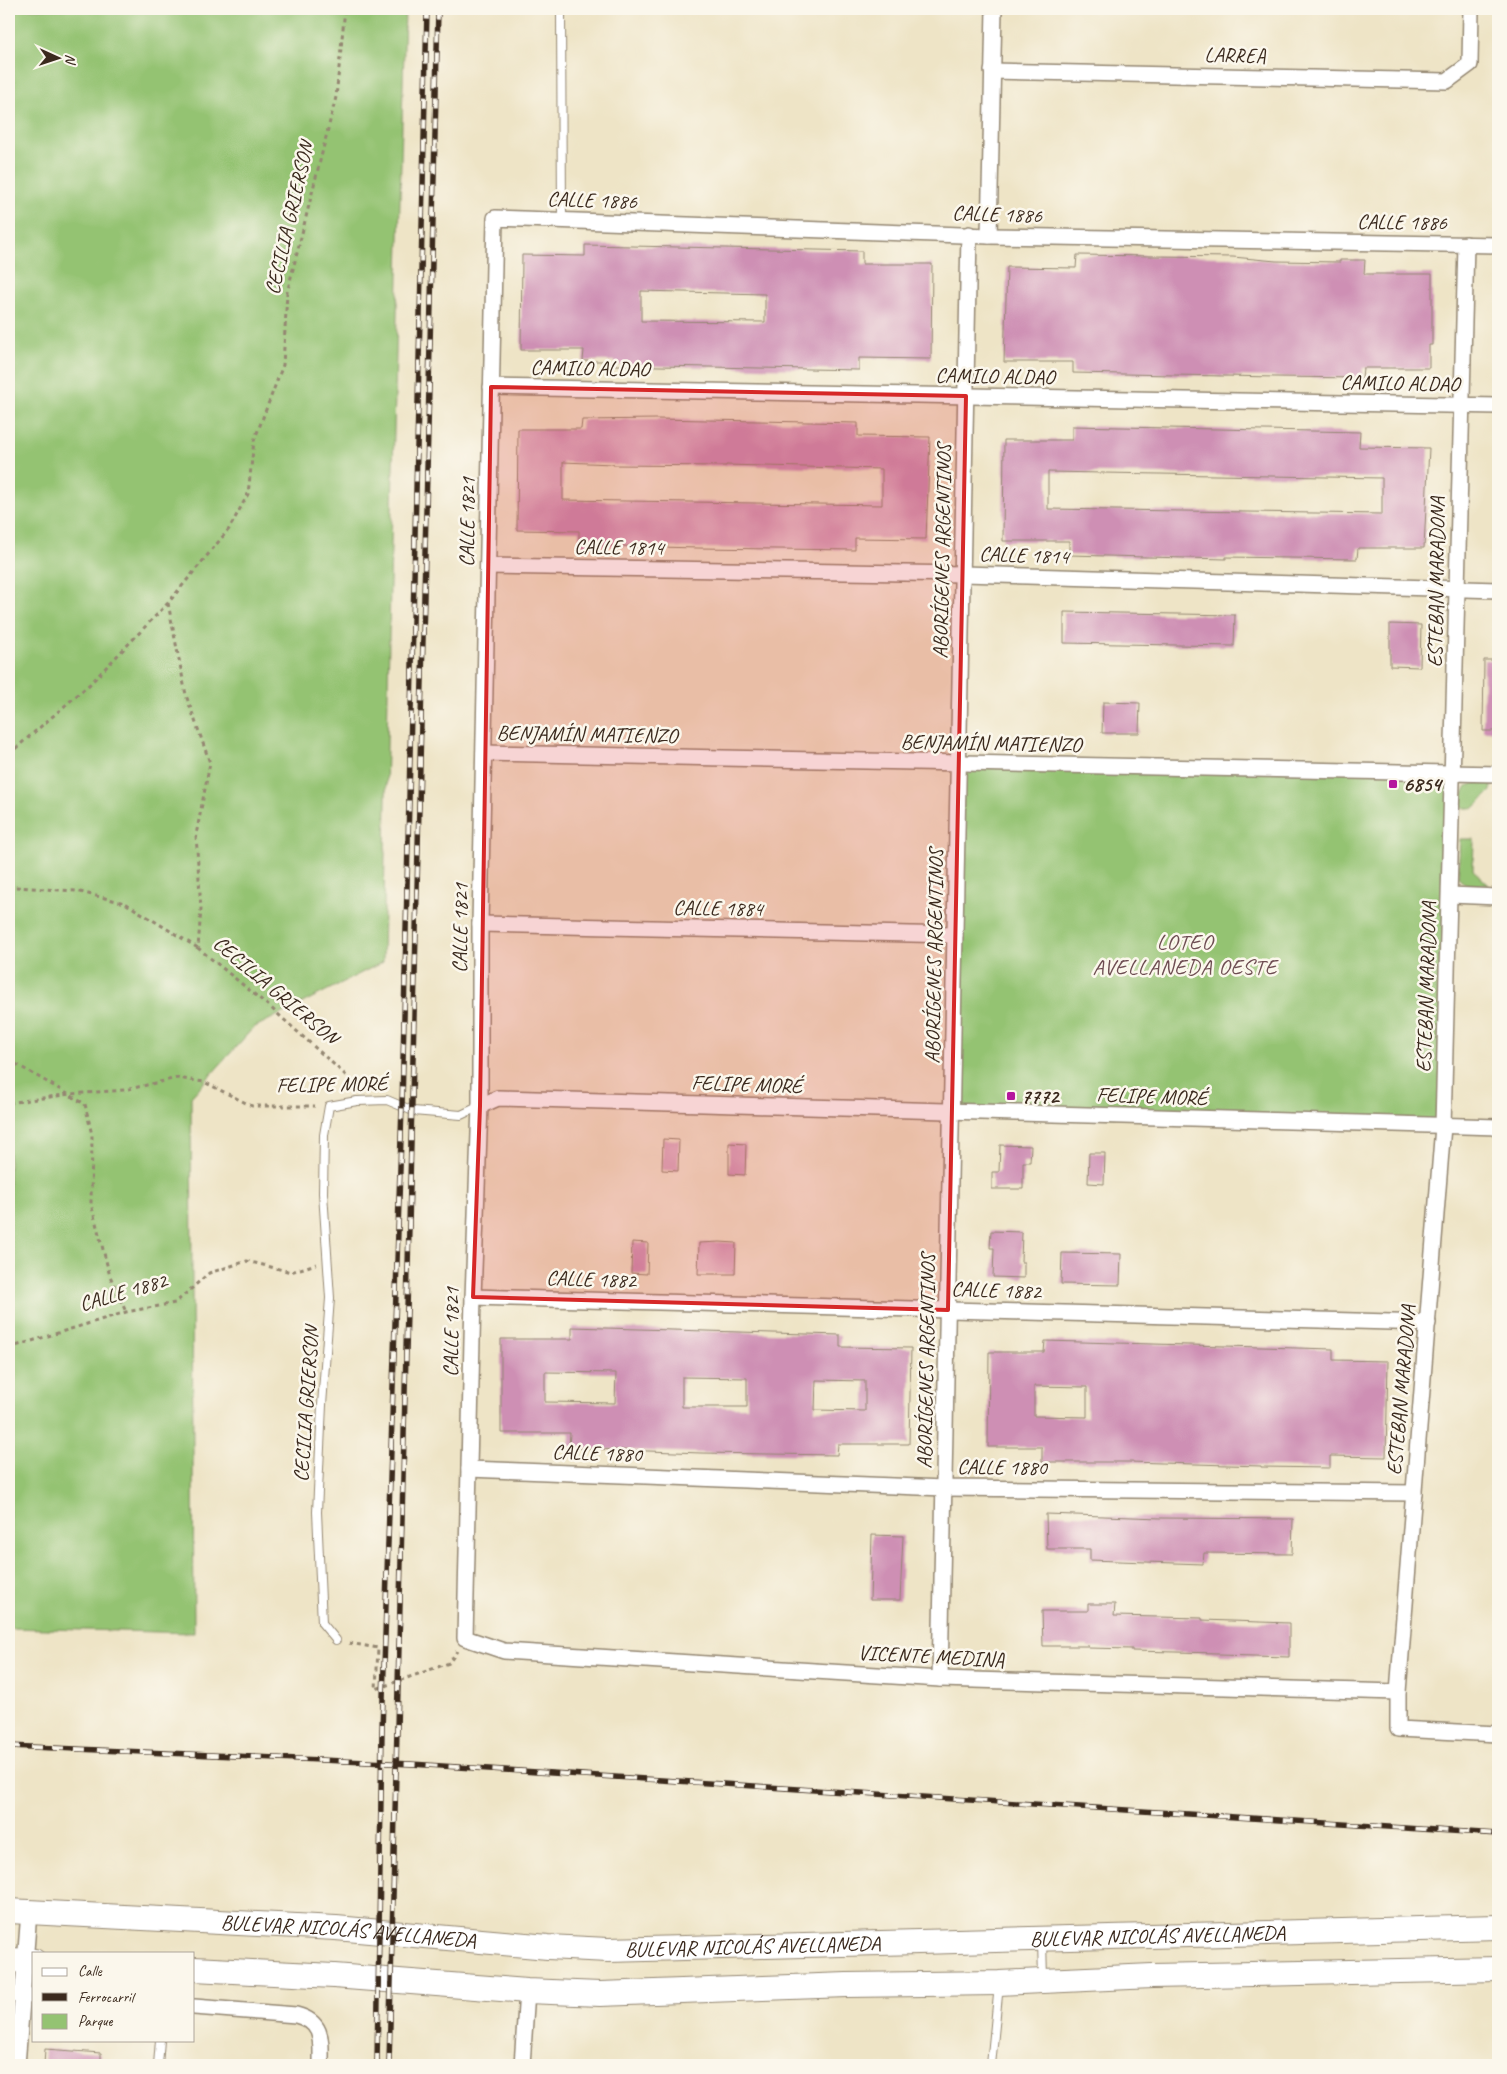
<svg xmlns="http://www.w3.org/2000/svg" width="1507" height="2074" font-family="Caveat,sans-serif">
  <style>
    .green { fill: #94c372; stroke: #687648 }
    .building { fill: #ce8fb4; fill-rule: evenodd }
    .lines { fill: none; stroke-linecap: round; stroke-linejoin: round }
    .service-casing { stroke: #948772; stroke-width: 10 }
    .minor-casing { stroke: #948772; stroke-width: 18 }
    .primary-casing { stroke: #948772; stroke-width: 26 }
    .path { stroke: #948772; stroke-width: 3; stroke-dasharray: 4 4; stroke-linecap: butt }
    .service { stroke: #fff; stroke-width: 8 }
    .minor { stroke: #fff; stroke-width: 15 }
    .primary { stroke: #fff; stroke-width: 24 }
    .rail-casing { stroke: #3b2a1e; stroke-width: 5.5 }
    .rail { stroke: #fbf7ec; stroke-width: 4; stroke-dasharray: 11; stroke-linecap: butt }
    .marked { fill: #d62828; fill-opacity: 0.2; stroke: #d62828; stroke-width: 4; stroke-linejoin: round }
    .poi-dot { fill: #b5179e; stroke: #fbf7ec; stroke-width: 2 }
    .labels { text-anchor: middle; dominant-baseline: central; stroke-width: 5; stroke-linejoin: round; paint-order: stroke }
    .street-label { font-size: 21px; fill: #3b2a1e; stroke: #fbf7ec }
    .poi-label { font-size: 21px; font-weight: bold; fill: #3b2a1e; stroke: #fbf7ec; text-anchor: start }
    .neighbourhood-label { font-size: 22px; letter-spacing: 1px; fill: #6e4d52; stroke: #fbf7ec }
  </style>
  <rect width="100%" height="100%" fill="#fbf7ec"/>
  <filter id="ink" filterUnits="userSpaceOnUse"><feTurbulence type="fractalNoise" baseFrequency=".02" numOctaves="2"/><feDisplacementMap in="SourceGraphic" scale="10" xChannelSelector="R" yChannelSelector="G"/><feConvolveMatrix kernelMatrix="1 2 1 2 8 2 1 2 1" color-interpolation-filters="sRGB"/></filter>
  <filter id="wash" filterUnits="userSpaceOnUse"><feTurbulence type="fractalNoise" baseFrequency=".0096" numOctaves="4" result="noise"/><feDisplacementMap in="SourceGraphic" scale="20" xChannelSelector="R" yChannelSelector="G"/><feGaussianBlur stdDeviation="1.12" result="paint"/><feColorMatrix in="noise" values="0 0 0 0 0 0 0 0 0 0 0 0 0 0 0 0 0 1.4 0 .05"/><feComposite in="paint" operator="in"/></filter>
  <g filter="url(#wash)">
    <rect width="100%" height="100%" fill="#eee4c6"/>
    <g class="green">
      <path d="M9,9H405L390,585L383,962L253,1028L191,1097L194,1633L9,1628Z"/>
      <path d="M959,763L1453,774L1443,1126L952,1111Z"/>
      <path d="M1491,781V791L1474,808H1461C1462,785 1469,782 1491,781Z"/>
      <path d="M1460,839H1474L1473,870L1489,885L1464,884L1458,877Z"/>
    </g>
    <g id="blocks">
      <g class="building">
        <path d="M585,245L862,251V264H932L931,359L859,358V370L659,366L615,365V361H583L584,350H521L522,255L585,256ZM641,291L765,294V322L641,321Z"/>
        <path d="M1077,255L1233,257L1276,261L1340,262V260H1365L1364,274H1432V345H1429V368H1363L1362,378L1276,377L1073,373V362H1004L1007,267L1076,268Z"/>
        <path d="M657,419L858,423V436L930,437L926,539L855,538V550L698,548L579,545V531L517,530L518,429H581L582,420ZM563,462L613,464V465L726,466V465L882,469V505L563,500Z"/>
        <path d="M1072,426L1360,432L1359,447L1429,448L1424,548H1358L1357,559L1226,557V559L1069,555V541H1003L1004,440H1072ZM1048,472L1382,478V514L1048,509Z"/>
        <path d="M1064,612L1235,615L1234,646L1064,643Z"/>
        <path d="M1390,624L1421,625L1420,667L1390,666Z"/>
        <path d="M1484,660H1498V731H1483Z"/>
        <path d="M1103,702L1140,703L1139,733H1102Z"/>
        <path d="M663,1139L679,1140L678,1171L662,1170Z"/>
        <path d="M729,1143L746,1144L745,1175L729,1174Z"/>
        <path d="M1000,1145L1031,1146L1030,1162H1023V1189H992V1172H999Z"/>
        <path d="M1089,1153H1105L1104,1184L1088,1183Z"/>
        <path d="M991,1231L1022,1232L1021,1262H1024V1278L993,1277L994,1248H990Z"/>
        <path d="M632,1242L648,1243L647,1274L631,1273Z"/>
        <path d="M720,1242L736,1243L735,1274H698L699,1243Z"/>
        <path d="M1062,1253L1121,1254L1120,1285L1061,1284Z"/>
        <path d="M572,1327L840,1335V1347L911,1348L909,1444H838L837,1455L701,1453L569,1448L570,1433H501V1339H572ZM545,1372L616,1373L615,1403L545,1402ZM682,1377L747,1378V1407H682ZM816,1380L865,1381V1411L815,1410Z"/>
        <path d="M1045,1341L1333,1349V1360L1388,1361L1386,1457L1330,1456V1468L1261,1467V1466L1129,1462H1042V1447H988L989,1352H1044ZM1034,1386L1087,1387V1417L1034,1416Z"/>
        <path d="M1046,1514L1161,1518L1293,1519L1292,1554L1204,1553L1203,1564L1090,1560V1549H1047Z"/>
        <path d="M872,1535L903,1536L900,1600H870Z"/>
        <path d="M1088,1604H1115L1114,1616L1202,1618V1620L1289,1623V1657L1219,1655V1653L1132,1651V1649L1088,1648V1646H1043L1042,1611H1088Z"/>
        <path d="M45,2049L101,2053V2065H44Z"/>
      </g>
    </g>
  </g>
  <g filter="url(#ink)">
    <use href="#blocks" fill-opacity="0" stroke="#948772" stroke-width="1"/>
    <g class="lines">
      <g class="service-casing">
        <g id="service">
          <path d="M561,9L562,220"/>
          <path d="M336,1640L322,1623L317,1512L322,1405L330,1298L323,1193L324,1135L329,1106L357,1101L387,1100L413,1111L461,1115L480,1106"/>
          <path d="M1042,1940L1043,1979"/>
          <path d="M158,2065L160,2040"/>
          <path d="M991,2065L999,1985"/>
        </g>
      </g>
      <g class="minor-casing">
        <g id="minor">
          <path d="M992,71L1447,81L1470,64L1471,9"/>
          <path d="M989,236L994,9"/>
          <path d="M1466,244L1443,1126L1398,1692V1729L1498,1734"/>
          <path d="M491,387L1498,406"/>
          <path d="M488,566L963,574L1498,590"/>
          <path d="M484,753L1498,774"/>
          <path d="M1450,895L1498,897"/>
          <path d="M480,924L955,935"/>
          <path d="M480,1106L498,1098L1498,1127"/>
          <path d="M473,1297L1428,1323"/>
          <path d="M469,1469L944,1488L1414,1493"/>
          <path d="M940,1679L969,234"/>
          <path d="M1398,1692L940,1679L504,1651L465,1638L473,1297L480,1106V924L495,218L989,236L1498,245"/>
          <path d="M9,1994L34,1996"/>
          <path d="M194,2007L296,2015C324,2022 321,2041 321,2065"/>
          <path d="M17,2065L29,1912"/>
          <path d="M522,2065L527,1991"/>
        </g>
      </g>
      <g class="primary-casing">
        <g id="primary">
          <path id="s1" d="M9,1911L336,1928L548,1947L608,1950L1498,1927"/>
          <path d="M9,1960L34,1961"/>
          <path d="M194,1969L334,1976L527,1991L600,1994L847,1985L999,1983L1152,1976L1498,1969"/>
        </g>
      </g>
      <g class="path">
        <path d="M168,603L186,695L210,763L196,835L201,909L198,948L270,1007L360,1088"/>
        <path d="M9,754L90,684L168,603L229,529L248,494L254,441L283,365L287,293L336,97L345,9"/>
        <path d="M9,883L15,887L76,891L125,903L198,948"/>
        <path d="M9,1060L85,1104L92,1135L91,1204L110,1276L126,1312"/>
        <path d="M9,1103L70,1094L125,1090L177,1078L204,1082L252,1106H315"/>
        <path d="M9,1348L126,1312L175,1303L209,1273L247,1261L291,1272L316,1264"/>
        <path d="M349,1643L378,1648L376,1689L449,1663L457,1651"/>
      </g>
      <use href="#service" class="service"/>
      <use href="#minor" class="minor"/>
      <use href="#primary" class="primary"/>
      <g class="rail-casing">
        <g id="rail">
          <path d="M9,1746L411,1764L1498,1834"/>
          <path d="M377,2065L382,1730L402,1106L427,9"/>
          <path d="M389,2065L438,9"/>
        </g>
      </g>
      <use href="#rail" class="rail"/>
    </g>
  </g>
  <path class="marked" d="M491,387L966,396L948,1310L473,1297L480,1106Z"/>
  <g class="poi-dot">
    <rect x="1388" y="779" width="10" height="10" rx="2.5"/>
    <rect x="1006" y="1091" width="10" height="10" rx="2.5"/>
  </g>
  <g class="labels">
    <g class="street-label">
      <text transform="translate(1235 55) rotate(1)">LARREA</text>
      <text transform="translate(592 200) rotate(2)">CALLE 1886</text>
      <text transform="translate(997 214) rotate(2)">CALLE 1886</text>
      <text transform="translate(289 218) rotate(-77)">CECILIA GRIERSON</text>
      <text transform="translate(1402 222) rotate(1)">CALLE 1886</text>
      <text transform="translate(590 368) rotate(1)">CAMILO ALDAO</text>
      <text transform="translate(995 376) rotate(1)">CAMILO ALDAO</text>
      <text transform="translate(1400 383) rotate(1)">CAMILO ALDAO</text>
      <text transform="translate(467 522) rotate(-89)">CALLE 1821</text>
      <text transform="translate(619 547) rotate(1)">CALLE 1814</text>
      <text transform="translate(942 551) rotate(-89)">ABORÍGENES ARGENTINOS</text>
      <text transform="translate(1024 555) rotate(2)">CALLE 1814</text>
      <text transform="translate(1436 582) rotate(-89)">ESTEBAN MARADONA</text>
      <text transform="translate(587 734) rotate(1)">BENJAMÍN MATIENZO</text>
      <text transform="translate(991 743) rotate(1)">BENJAMÍN MATIENZO</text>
      <text transform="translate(718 908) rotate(1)">CALLE 1884</text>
      <text transform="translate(460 928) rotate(-89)">CALLE 1821</text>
      <text transform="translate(934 956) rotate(-89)">ABORÍGENES ARGENTINOS</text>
      <text transform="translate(1426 987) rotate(-88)">ESTEBAN MARADONA</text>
      <text transform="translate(276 990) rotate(40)">CECILIA GRIERSON</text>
      <text transform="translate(332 1084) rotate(-1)">FELIPE MORÉ</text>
      <text transform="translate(747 1084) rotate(2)">FELIPE MORÉ</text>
      <text transform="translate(1152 1096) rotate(2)">FELIPE MORÉ</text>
      <text transform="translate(591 1279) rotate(2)">CALLE 1882</text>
      <text transform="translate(996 1290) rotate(2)">CALLE 1882</text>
      <text transform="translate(123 1292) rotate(-16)">CALLE 1882</text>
      <text transform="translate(451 1332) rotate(-89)">CALLE 1821</text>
      <text transform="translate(926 1361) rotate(-89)">ABORÍGENES ARGENTINOS</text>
      <text transform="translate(1401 1390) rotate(-85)">ESTEBAN MARADONA</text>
      <text transform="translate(306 1404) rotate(-86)">CECILIA GRIERSON</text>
      <text transform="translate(597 1453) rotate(2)">CALLE 1880</text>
      <text transform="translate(1002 1467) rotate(1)">CALLE 1880</text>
      <text transform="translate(931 1656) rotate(3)">VICENTE MEDINA</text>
      <text stroke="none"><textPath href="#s1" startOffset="340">BULEVAR NICOLÁS AVELLANEDA</textPath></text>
      <text stroke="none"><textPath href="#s1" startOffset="1150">BULEVAR NICOLÁS AVELLANEDA</textPath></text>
      <text stroke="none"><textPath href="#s1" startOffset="745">BULEVAR NICOLÁS AVELLANEDA</textPath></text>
    </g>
    <g class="poi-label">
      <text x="1403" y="784">6854</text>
      <text x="1021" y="1096">7772</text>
    </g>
    <g class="neighbourhood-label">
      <text x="1185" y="942">LOTEO<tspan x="1185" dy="25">AVELLANEDA OESTE</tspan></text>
    </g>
  </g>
  <rect width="1507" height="2074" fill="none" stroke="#fbf7ec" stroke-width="30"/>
  <rect x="32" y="1952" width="162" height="90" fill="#fbf7ec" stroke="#aea59a"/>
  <rect x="42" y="1968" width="25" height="8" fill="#ffffff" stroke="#aea59a"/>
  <text x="78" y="1976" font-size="15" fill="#3b2a1e">Calle</text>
  <rect x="42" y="1993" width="25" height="8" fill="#3b2a1e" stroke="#aea59a"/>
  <text x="78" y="2002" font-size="15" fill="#3b2a1e">Ferrocarril</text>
  <rect x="42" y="2014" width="25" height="15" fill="#94c372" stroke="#aea59a"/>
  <text x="78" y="2026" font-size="15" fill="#3b2a1e">Parque</text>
  <g transform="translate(58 58) rotate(93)" stroke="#fbf7ec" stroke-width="4" paint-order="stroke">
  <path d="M0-4L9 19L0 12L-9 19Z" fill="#3b2a1e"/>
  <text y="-8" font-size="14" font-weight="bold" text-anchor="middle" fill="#3b2a1e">N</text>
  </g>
</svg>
